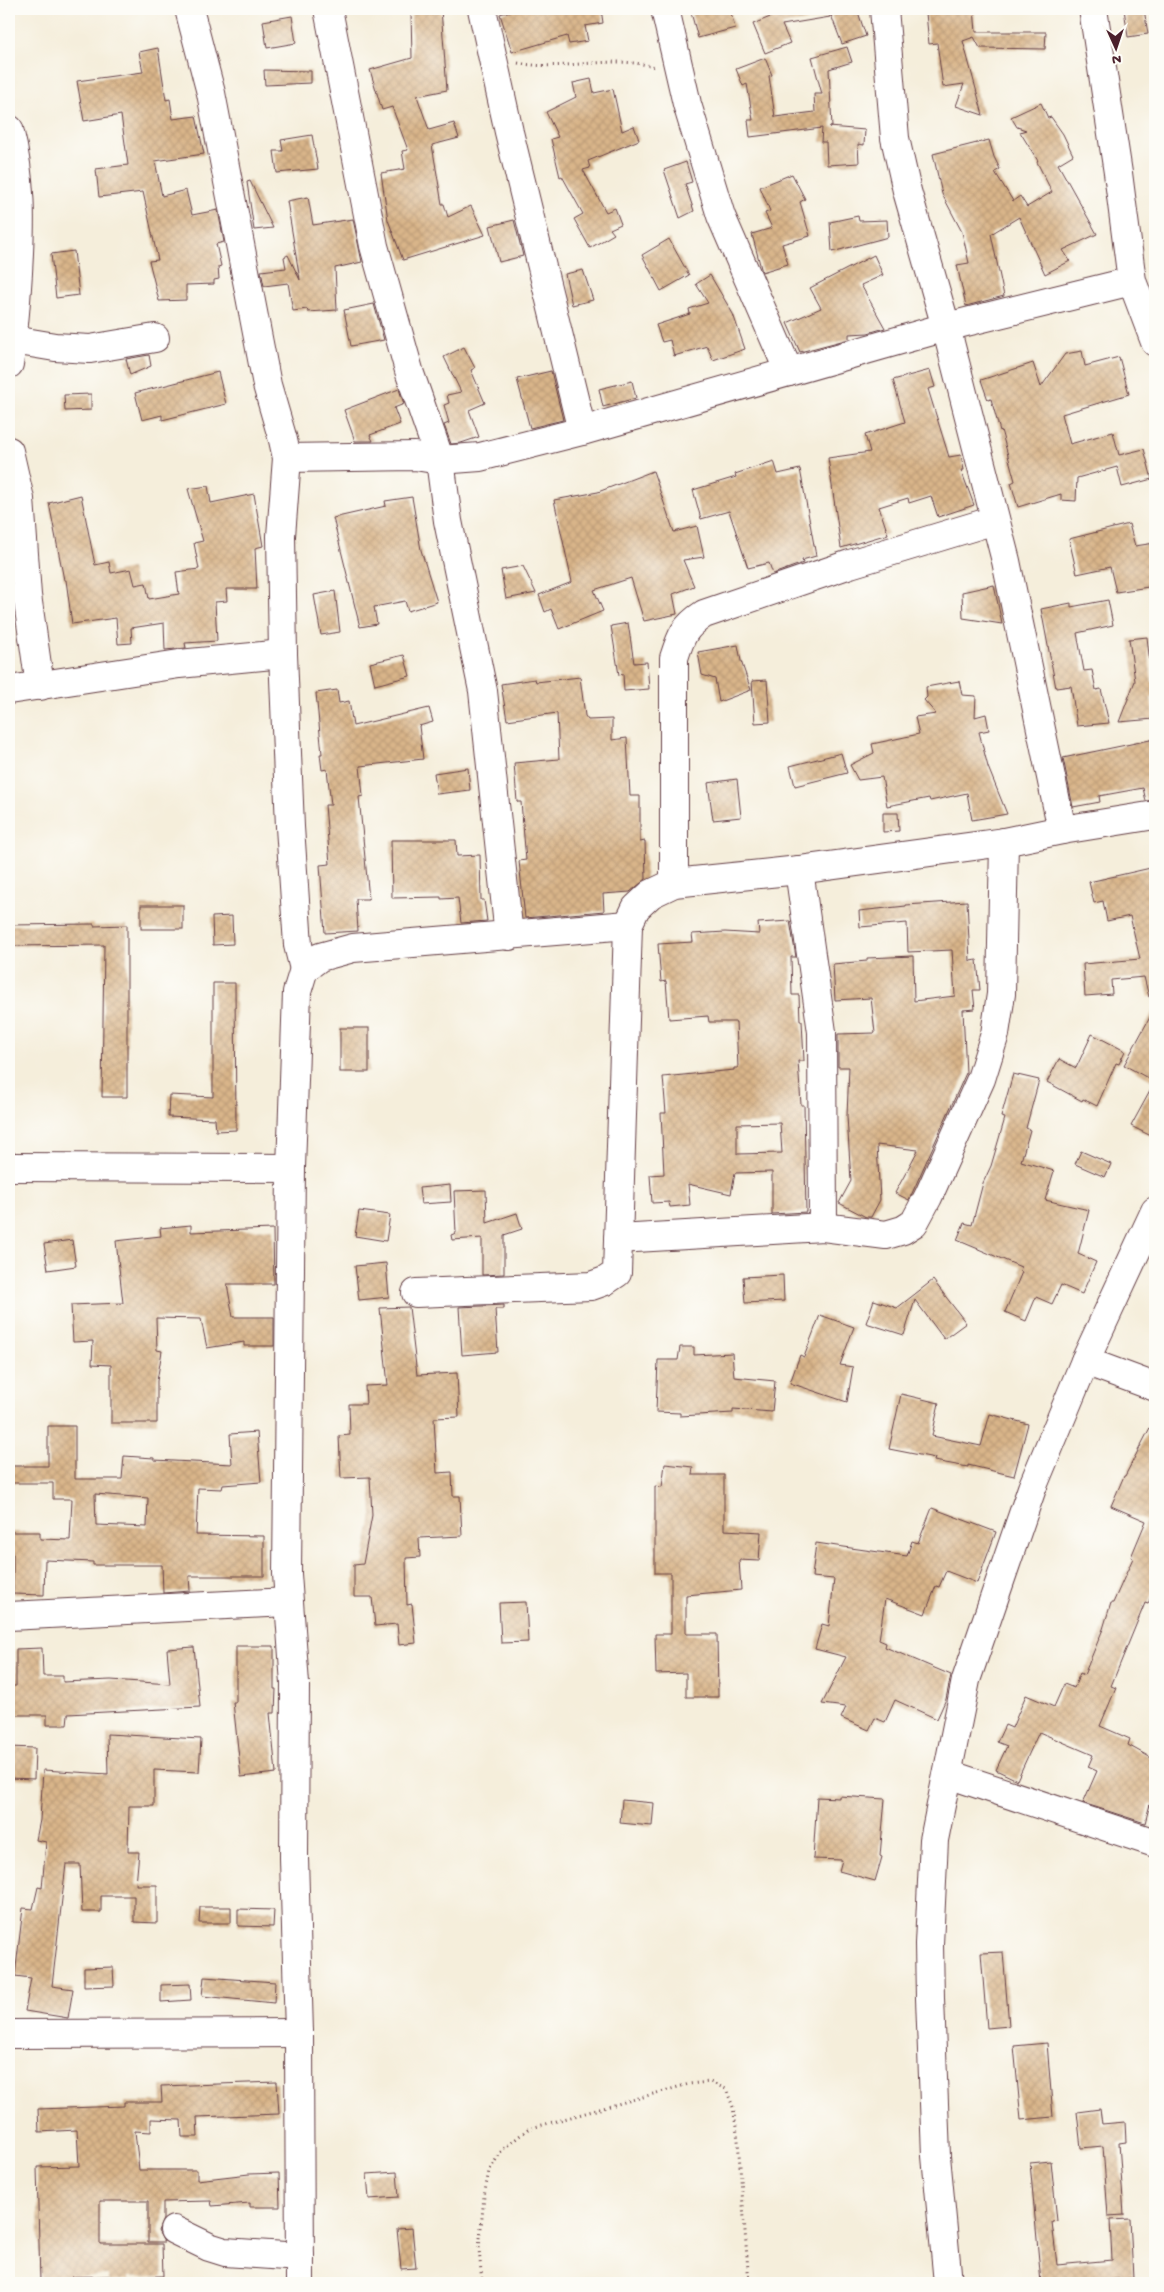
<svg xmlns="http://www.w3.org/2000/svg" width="1164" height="2292" font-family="'Gochi Hand',sans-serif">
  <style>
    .building { fill: url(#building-cross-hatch); fill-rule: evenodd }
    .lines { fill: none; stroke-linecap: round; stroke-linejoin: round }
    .minor-casing { stroke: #643e45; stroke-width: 30 }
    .path { stroke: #643e45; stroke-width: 3; stroke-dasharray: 1 4; stroke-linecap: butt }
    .minor { stroke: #fff; stroke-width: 28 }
  </style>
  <defs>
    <pattern id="building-cross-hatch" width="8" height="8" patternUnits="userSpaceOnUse" patternTransform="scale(1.25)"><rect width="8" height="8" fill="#d9b58a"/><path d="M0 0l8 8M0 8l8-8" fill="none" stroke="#bc9b77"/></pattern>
  </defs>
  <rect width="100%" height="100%" fill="#fdfcf7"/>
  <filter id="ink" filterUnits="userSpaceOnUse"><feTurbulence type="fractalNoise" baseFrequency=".02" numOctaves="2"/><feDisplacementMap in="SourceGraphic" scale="10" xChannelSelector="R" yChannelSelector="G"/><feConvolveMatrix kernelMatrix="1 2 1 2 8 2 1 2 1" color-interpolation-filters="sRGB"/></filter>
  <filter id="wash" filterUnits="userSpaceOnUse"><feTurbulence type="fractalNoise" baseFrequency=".0096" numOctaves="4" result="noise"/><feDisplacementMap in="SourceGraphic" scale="20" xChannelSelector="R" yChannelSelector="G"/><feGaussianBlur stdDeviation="1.12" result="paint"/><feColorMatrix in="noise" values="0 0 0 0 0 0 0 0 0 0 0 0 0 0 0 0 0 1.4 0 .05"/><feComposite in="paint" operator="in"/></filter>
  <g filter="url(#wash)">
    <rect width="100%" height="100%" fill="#f5eedb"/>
    <g id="blocks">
      <g class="building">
        <path d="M441,9L447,90L417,96L429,130L454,123L459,138L432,145L442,204H444L448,217L471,206L485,235L403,260L388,220L381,173L405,169L402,151L408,150L392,107L382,110L370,70L412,58L411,12Z"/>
        <path d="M517,9H601L603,23L585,26L588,41L569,44L567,36L512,52L500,14Z"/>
        <path d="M690,9H730L735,28L698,38Z"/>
        <path d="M790,9H829L830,17L782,25L790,43L765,53L753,24Z"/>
        <path d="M846,9H857L866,36L842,44L831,15Z"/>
        <path d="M974,9L976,32H1046L1045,49L980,48L974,37L963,41L983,115L956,106L964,84L943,87L937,43L929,44L926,13Z"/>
        <path d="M1124,9H1144L1148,34L1128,37Z"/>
        <path d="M292,16L296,43L267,48L263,21Z"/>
        <path d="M847,47L852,62L829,69L832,127H829L865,130L864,145L858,144L859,163L827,165L826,142H821L822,128L750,137L748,120H753L747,84L743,86L736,69L765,58L772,75L769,76L775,117L815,112L814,94H822L812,57Z"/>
        <path d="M158,48L166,100L170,99L173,119L196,116L204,154L155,161L162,196L186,190L192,215L218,210L224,242L216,244L221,266L218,267L219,279L214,280V284L186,285V300L159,301L149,261L158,260L143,192L99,197L96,169L128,165L121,115L84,121L77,81L143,72L139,52Z"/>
        <path d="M264,70L311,71V83L265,85Z"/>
        <path d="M591,79L594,93L613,89L622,131L634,126L639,140L588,161L590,168L583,170L606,212L615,208L621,224L610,229L614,234L590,248L574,219L583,214L562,176L560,177L551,139L558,137L546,112L576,97L573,83Z"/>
        <path d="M1041,103L1048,118L1051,117L1063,134L1073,155L1058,164L1097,234L1063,250L1070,261L1045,274L1019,217L991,234L1004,296L966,306L957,265L969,263L962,232L942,194L933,154L989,140L994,157L1000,169L995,172L1013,201L1020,196L1027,207L1052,192L1037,162L1038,161L1020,132L1026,130L1017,127L1011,117Z"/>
        <path d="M312,135L318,169L277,173L274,151H283L281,140Z"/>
        <path d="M686,162L692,182L685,184L694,211L680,218L664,170Z"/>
        <path d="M792,174L805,199L800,202L810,236L782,244L788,264L762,272L752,234L772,228L765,213L770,211L760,187Z"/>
        <path d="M250,181L273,228L254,230L247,182Z"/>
        <path d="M308,197L313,225L353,219L362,262L335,268L337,310L308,312L307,309L293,311L288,283L264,286L261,271L286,268L284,257L288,255L300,280L287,201Z"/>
        <path d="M858,216L859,221L887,220L888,237L832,252L830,222Z"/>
        <path d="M514,220L523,256L499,262L490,226Z"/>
        <path d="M669,239L689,275L661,291L642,255Z"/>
        <path d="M74,251L79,295L56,298L51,254Z"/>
        <path d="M874,255L883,275L861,285L885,328L868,333L849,334V339L800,352L787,323L821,308L810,288Z"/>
        <path d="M583,270L593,300L572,305L565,274Z"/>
        <path d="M710,275L733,314L745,349L713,360L707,346L674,356L670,340L662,342L656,325L690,314L689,309L708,303L696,284Z"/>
        <path d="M374,304L384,340L351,346L344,310Z"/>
        <path d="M464,347L475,368L471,370L485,403L469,410L479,437L461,443L451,444L444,425L449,423L444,405L449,403L447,395L461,392L444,357Z"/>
        <path d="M1082,351L1085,366L1119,357L1129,394L1062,414L1070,444L1113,432L1119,455L1144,449L1152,479L1122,487L1117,467L1077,478L1076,501L1061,500V494L1018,507L1011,483L1015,481L1001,430L1000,431L991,399L988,400L981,380L1033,363L1041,387L1065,354Z"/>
        <path d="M149,355L151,366L130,375L126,359Z"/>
        <path d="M930,370L935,387L928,389L949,457L961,455L964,470H961L974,505L938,517L931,496L909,503L908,498L879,507L888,534L841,548L828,458L870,452L865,435L905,422L893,380Z"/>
        <path d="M551,371L563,420L530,428L517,379Z"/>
        <path d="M218,372L226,404L162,420V415L142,420L135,393Z"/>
        <path d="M632,381L636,398L603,407L599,389Z"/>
        <path d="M399,389L404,404L394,408L400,424L370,435L373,441H355L344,410Z"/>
        <path d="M91,394V410L65,411L64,395Z"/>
        <path d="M774,461L778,474L800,469L816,556L802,560L803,563L773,574L769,563L748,568L729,511L701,519L693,490L736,477L735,474Z"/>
        <path d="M653,471L674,532L697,526L704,557L683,560L694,586L673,594L677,614L644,621L631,578L594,590L603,611L559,629L551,609L545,612L539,595L572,582L554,500L598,492Z"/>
        <path d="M208,486L211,503L254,494L263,546L255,548L257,589H226L227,601L215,602L217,641L185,643L186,648L165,650L164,623L131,628L132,643L118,644L116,618L72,624L66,580H64L49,503L81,495L95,565L109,562L111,573L131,569L135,585L146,583L149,599L179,594L176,572L199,569L194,543L203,541L188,489Z"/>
        <path d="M412,497L421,550L437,602L408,611L405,601L374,607L377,624L360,627L333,518L386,506L385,501Z"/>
        <path d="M1129,524L1135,546L1155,543V586L1116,592L1110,567L1077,574L1069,539Z"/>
        <path d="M523,566L536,593L506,599L501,570Z"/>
        <path d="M994,585L1002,624L963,618L962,592Z"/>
        <path d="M335,591L340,632L321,635L314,595Z"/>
        <path d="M1108,600L1113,625L1077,633L1084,671L1092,670L1096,690L1101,689L1109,723L1077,726L1071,686L1056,688L1041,609L1071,603V607Z"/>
        <path d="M628,623L634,663L647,662L649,689L624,691L623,674L619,675L611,626Z"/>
        <path d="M1147,637L1152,682H1155V697L1151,698L1154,719L1119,722L1135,681L1129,639Z"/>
        <path d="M738,645L741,661L751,690L719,702L715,679L702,675L698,652Z"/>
        <path d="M404,655L410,676L375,685L370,663Z"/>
        <path d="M580,677L585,716L588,720L612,719V740L627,738L630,796H640V842L645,841L646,879L630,892L603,894L604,911L525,918L519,861L526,860L521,802H517L514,763L559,759L557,713L507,720L501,684L535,679L536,682Z"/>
        <path d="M767,680L770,722L755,723L752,681Z"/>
        <path d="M959,681L962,695L976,696L975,717L986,714L989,730L979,732L988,767L1007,814L972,820L967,793L930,801L929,798L887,806L882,777L858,780L850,765L874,753L872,744L919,734L915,717L936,714L924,700L927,697L926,687Z"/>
        <path d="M337,690L339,703L349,701L353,726L429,708L433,722L419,726L423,759L360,766L363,796L359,797L369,899H356L358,931L325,933L320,865L330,864L325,805H331L327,769L322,770L320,754H322L316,693Z"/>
        <path d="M1155,739V800L1146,801L1143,788L1099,796L1100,802L1073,807L1063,758Z"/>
        <path d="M841,753L847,773L795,786L790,766Z"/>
        <path d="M468,768L470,790L437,794L434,773Z"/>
        <path d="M737,779L741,817L713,820L708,783Z"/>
        <path d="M883,813H898L899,831L883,832Z"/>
        <path d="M391,840H456L457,856L480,855L481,900H484L487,921L461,923L458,898L441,899V897L392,898Z"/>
        <path d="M1155,867V996L1149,997L1144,977L1111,980L1112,994L1085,996L1083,964L1140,959L1130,916L1107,921L1103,901L1094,903L1089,882Z"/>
        <path d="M967,901L970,961L977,960L980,990H973L975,1009L963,1010L966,1073L909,1200L895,1193L918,1150L877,1145L880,1200L871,1217H866L839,1203L851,1181L847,1116L849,1067H838V1034L875,1033L871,998L835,1000L833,964L867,961V958L913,956L914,1001L955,996L952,950L908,952L907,923L860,927L859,911L906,906V905Z"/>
        <rect x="141" y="905" width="42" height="24"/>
        <path d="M232,916L233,944L213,945L212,917Z"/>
        <path d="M790,921L796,957H791L792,995H799L800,1021H802L804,1061H798L801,1105H804L806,1212L772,1214V1172L735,1173L731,1194L688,1184L690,1205L670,1207L669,1202L652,1203L650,1175L664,1174L661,1113H666L663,1077L734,1070V1068H738L736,1022H709L708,1016L669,1019L666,981L661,982L658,944L693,942L692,934L725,932L759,934L758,923ZM780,1123L782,1153L737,1154V1124Z"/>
        <path d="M94,924V926L127,925V1097H102L104,945L9,946V925Z"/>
        <path d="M213,983H235L236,1130L216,1131L215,1119L168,1117L169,1095L213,1097Z"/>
        <path d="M1155,1008V1082L1124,1065Z"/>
        <rect x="340" y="1028" width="29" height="44"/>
        <path d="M1092,1034L1125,1051L1119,1064L1116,1063L1097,1106L1083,1099L1082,1101L1047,1082L1059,1059L1076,1068Z"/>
        <path d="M1013,1074L1039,1080L1026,1128L1030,1130L1021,1161L1054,1171L1045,1200L1089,1210L1078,1254L1096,1262L1082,1294L1061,1285L1052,1304L1036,1297L1026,1321L1005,1312L1022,1272L1020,1271L1021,1267L957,1240L964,1223L972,1225L983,1183L991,1166L1005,1118L1001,1117Z"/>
        <path d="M1155,1082V1138L1131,1126Z"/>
        <path d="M1081,1151L1111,1164L1105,1177L1075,1164Z"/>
        <path d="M450,1185L451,1202L421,1204L419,1188Z"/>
        <path d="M486,1190L487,1223L517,1213L522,1229L504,1235V1274L482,1275V1238L452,1240L451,1235L456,1233L454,1191Z"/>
        <path d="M359,1211L390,1215L386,1241L355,1236Z"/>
        <path d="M191,1225V1232L273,1229L274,1284H227L233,1317H274V1346H244V1342L207,1348L201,1319L156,1318L157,1350L162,1351L157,1381V1423H111V1365L92,1364L93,1341L73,1342L71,1305L123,1303L116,1241L161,1236L160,1228Z"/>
        <path d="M72,1240L76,1266L48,1270L44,1244Z"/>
        <path d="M386,1263L389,1297L359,1300L355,1266Z"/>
        <path d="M783,1275L784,1301L745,1303L743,1277Z"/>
        <path d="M933,1280L966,1323L944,1339L915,1300L904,1335L866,1323L874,1300L897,1308Z"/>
        <path d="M504,1305V1309H495L498,1352L462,1355L459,1307Z"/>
        <path d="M409,1307L417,1375L457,1373L459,1417L434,1418L437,1473L452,1472L453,1496H460L462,1536L419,1538L420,1557L406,1558L407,1605L412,1604L416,1643L399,1645L397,1624L375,1626L372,1597H354V1565L363,1564L372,1515L370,1477L341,1478L339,1436L350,1435L349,1404H366L365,1386L388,1385L380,1308Z"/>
        <path d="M820,1315L854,1327L840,1365L853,1367L847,1402L790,1383L800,1355L804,1357Z"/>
        <path d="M680,1347H694V1355L732,1353L734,1377L775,1381L772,1412L733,1409V1413L680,1416V1413L656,1412L658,1360H678Z"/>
        <path d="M901,1394L939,1403L932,1436L981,1446L990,1414L1028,1424L1014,1476L968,1465V1467L934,1461L935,1458L889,1449Z"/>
        <path d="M1155,1418V1588L1148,1604L1145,1603L1111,1686L1116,1688L1100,1726L1130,1739L1128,1745L1155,1760V1806L1150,1804L1145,1823L1083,1803L1097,1771L1088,1767L1093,1755L1039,1732L1017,1780L996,1770L1007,1746L997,1742L1005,1725L1012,1728L1026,1695L1054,1707L1064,1684L1074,1688L1080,1673L1084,1675L1103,1629L1111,1603H1113L1133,1558L1131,1557L1146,1521L1111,1506L1124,1476H1125Z"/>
        <path d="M48,1426H75V1479H122L124,1456L154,1458V1460L232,1464L230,1434L257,1432L261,1482L223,1485L222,1489L198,1488L196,1535L264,1536V1576H189L190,1591L163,1593L162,1565H93V1562L45,1560L44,1595L13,1594V1554H9V1532H40V1539L70,1540L72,1499H53V1483H12V1466H48ZM95,1494L148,1498L147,1527L96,1525Z"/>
        <path d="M665,1464L693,1467L692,1475H724V1530L761,1532L759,1561L739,1560L741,1590L686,1595V1634H717L718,1697H686V1673L656,1674L655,1634H671V1573H655V1486L662,1487Z"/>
        <path d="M932,1508L996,1532L977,1583L946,1571L939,1587L936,1586L925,1614L885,1599L879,1640L886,1643L885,1647L951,1675L946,1699L937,1719L895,1700L885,1722L875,1718L869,1730L841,1718L846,1707L822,1704L846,1657L815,1649L822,1624L829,1626L834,1579L812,1577L816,1543L907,1556L912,1541L918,1543Z"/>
        <path d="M526,1602L528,1642L501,1643L499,1603Z"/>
        <path d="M236,1646H274V1689H276L275,1713H270L276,1773L241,1777L233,1702H236Z"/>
        <path d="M194,1647L200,1707L68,1714L67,1725H47V1715H9V1686H16V1649L42,1648L43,1676H63V1682L111,1680L170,1684L167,1649Z"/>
        <path d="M107,1734L201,1739L199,1772L154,1770V1806H129L128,1852H139L136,1885H157V1923L134,1922V1896H101V1912H82L80,1864H66L52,1986L73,1989L68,2018L25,2011L31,1978L15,1976L23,1908L33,1909L38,1887L42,1888L46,1842L36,1840L40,1820L43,1770L108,1774Z"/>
        <path d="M9,1747L35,1748L34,1779L9,1778Z"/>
        <path d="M839,1796L885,1799L880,1856L882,1857L875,1881L839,1871L842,1860L813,1859L817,1797L839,1798Z"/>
        <path d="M622,1800L654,1803L652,1826L620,1823Z"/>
        <path d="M200,1907H231V1923H199Z"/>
        <path d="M238,1909L274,1910L273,1927L238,1926Z"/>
        <path d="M1003,1952L1009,2026L987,2028L981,1953Z"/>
        <path d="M113,1967L114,1986L84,1987V1968Z"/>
        <path d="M204,1977L275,1982L274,2003L202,1996Z"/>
        <path d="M190,1984L191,2000L161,2002V1985Z"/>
        <path d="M1047,2043L1053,2117L1021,2120L1014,2046Z"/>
        <path d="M277,2082L279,2114L197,2117L198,2137H182L181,2120L151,2119V2132L135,2131L139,2170H197V2180L249,2174L279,2173L280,2207H250V2203L212,2206L211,2201L163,2202V2219L158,2231L164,2242H148V2201H100V2244H162L163,2276L128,2277V2280L109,2281V2276L71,2277V2282H40L37,2167L79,2166L77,2130L39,2132L38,2109L124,2106V2102H162L161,2086Z"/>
        <path d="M1100,2109L1102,2124L1125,2122L1126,2142L1119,2143L1124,2215L1108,2216L1103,2146L1081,2148L1077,2112Z"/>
        <path d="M1051,2161L1057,2221L1052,2222L1057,2265L1112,2260L1110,2220L1130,2219L1133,2278L1105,2280V2283H1041L1030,2163Z"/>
        <path d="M397,2172L399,2197L369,2199L367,2174Z"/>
        <path d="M412,2228L416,2268L401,2269L397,2229Z"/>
      </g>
    </g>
  </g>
  <g filter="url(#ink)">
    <use href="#blocks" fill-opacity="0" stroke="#643e45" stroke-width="1"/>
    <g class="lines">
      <g class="minor-casing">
        <g id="minor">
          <path d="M189,9L211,93L267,385L283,440L287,458L281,536L283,654L290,827L298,945L304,969"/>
          <path d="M328,9L374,246L410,374L440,460L448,521L483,691L509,936"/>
          <path d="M482,9L509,132L582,431"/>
          <path d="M665,9L687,104L721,216L789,372"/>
          <path d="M884,9L895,138L907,191L946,327L1006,561L1062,830"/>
          <path d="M1093,9L1118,173L1132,281L1155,342"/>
          <path d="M9,129C22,181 21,220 18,273C16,304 14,334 9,364"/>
          <path d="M13,340L55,347L90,349L155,338"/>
          <path d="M9,451L20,499L27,595L40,686"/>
          <path d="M287,458L415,456L440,460L480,457L582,431L946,327L1132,281"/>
          <path d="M9,690L179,664L283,654"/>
          <path d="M799,870L822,1032L823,1227"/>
          <path d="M674,883V658C681,636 684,627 704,614L850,564L995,520"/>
          <path d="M9,1167L291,1168"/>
          <path d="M618,1239L823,1227L886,1235L903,1230L914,1223L928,1197L981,1079L995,1034L1001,994L1004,842"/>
          <path d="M416,1293L591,1286L605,1281L617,1273L628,925L636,908L651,894L674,883L799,870L1004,842L1062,830L1155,815"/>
          <path d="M1085,1361L1155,1387"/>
          <path d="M9,1616L288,1602"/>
          <path d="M948,1774L1155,1843"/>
          <path d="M9,2034L299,2033"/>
          <path d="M174,2230L209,2247L225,2252L300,2257"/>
          <path d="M300,2283L299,2033L294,1858L295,1684L287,1574L291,1168L297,992L304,969L320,957L353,948L628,925"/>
          <path d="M948,2283L936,2156L930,1998L929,1944L934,1840L966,1680L1032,1488L1085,1361L1155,1211"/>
        </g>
      </g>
      <g class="path">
        <path d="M518,63C564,72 609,54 655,67"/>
        <path d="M482,2283L479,2249L484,2196L489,2171L502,2150L528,2129L689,2084L710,2082L726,2089L733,2107L738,2140L749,2283"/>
      </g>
      <use href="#minor" class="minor"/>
    </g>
  </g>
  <rect width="1164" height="2292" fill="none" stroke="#fdfcf7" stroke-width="30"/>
  <g transform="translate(1116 48) rotate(177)" stroke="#fdfcf7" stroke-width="4" paint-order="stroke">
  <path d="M0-4L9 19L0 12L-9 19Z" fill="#4a1f2b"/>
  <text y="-8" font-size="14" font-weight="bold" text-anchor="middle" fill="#4a1f2b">N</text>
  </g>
</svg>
